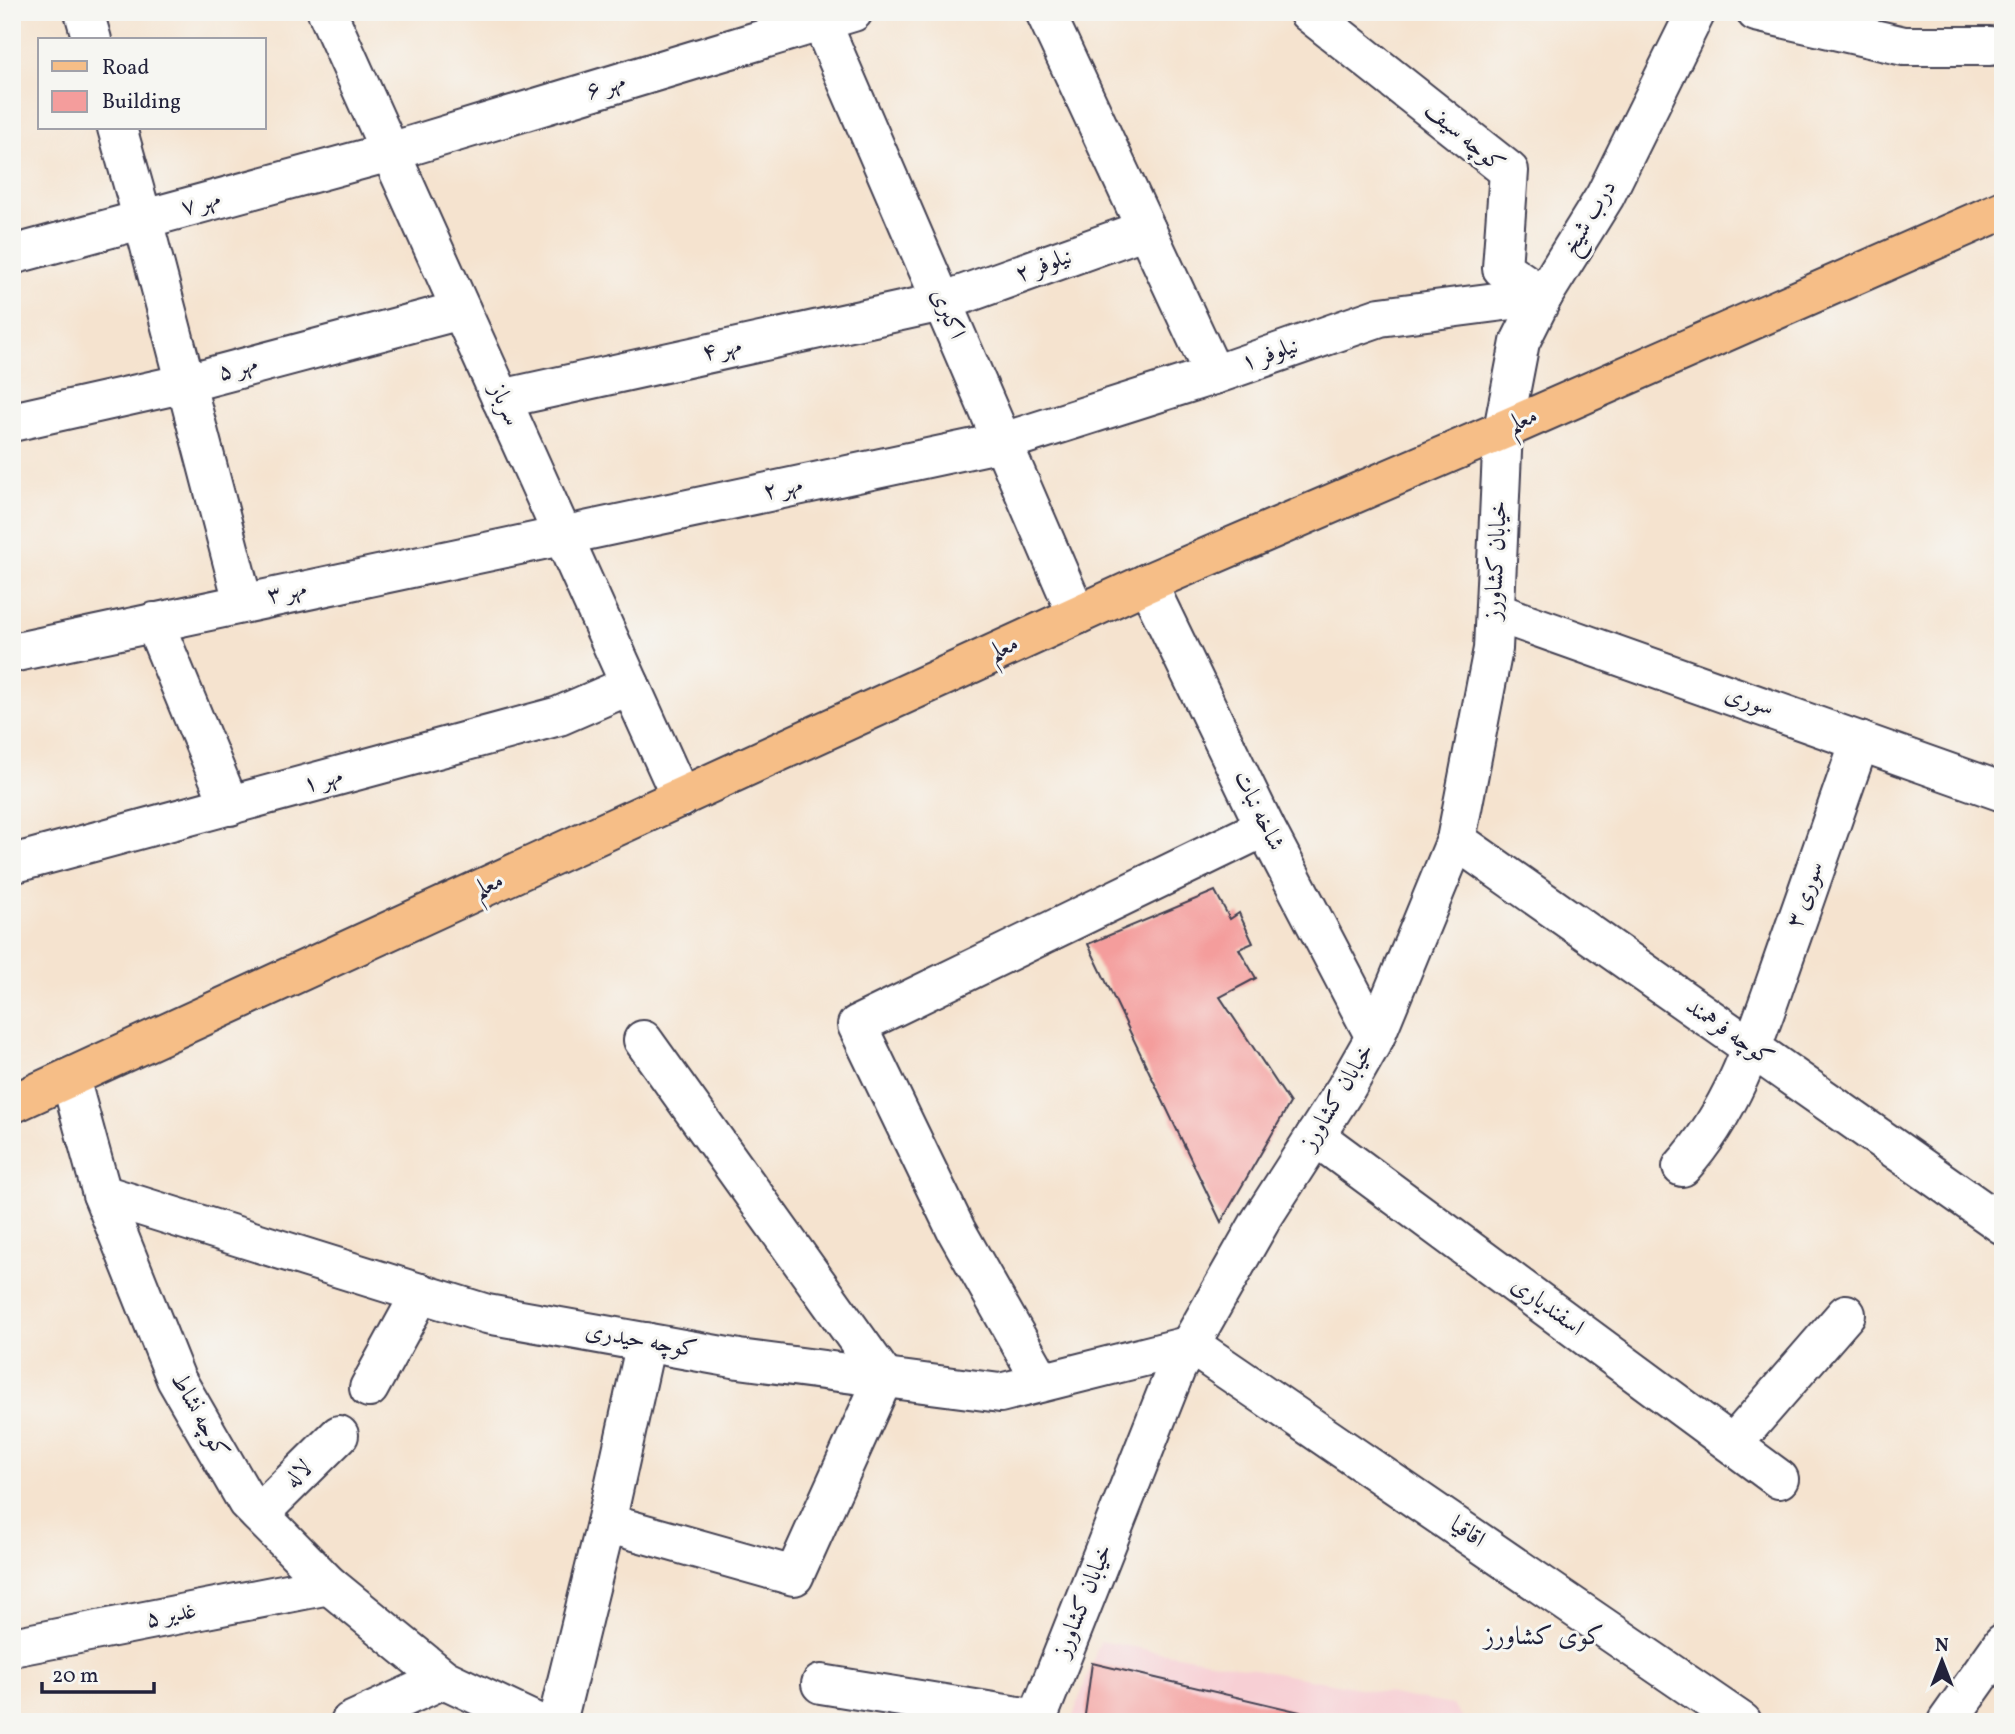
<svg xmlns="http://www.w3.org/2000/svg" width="2015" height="1734" font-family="Vollkorn,Amiri,serif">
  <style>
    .built { fill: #f7cfd4 }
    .building { fill: #f49d9c }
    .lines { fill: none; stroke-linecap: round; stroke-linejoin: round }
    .minor-casing { stroke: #423f51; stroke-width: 42 }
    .major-casing { stroke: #423f51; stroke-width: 42 }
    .minor { stroke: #fff; stroke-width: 38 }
    .major { stroke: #f6be87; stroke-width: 38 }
    .labels { text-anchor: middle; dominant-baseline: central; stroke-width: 6; stroke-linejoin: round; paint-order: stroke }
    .street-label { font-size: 24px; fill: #22223b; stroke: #f6f6f2 }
    .neighbourhood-label { font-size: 26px; fill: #22223b; stroke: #f6f6f2 }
  </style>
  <rect width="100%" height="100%" fill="#f6f6f2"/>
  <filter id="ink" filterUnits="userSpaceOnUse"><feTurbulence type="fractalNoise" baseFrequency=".0143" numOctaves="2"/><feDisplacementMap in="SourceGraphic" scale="14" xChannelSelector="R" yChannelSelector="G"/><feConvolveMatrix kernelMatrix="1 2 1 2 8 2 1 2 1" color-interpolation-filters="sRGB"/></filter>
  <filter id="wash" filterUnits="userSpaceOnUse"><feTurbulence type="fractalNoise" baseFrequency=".00686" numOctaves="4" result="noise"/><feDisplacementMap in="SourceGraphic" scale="28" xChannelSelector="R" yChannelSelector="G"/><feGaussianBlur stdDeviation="1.57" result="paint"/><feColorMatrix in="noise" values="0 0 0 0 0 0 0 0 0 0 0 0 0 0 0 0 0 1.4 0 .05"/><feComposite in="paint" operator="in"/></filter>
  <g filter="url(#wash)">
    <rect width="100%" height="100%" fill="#f5e3cf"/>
    <path class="built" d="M1100,1641L1452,1705L1466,1722H1071Z"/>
    <g id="blocks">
      <g class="building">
        <path d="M1215,891L1230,919L1239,913L1253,943L1239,949L1256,978L1220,997L1290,1103L1221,1222L1088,944Z"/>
        <path d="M1092,1663L1338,1721V1722H1084Z"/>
      </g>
    </g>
  </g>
  <g filter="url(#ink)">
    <use href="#blocks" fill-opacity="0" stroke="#423f51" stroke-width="2"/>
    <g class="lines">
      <g class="minor-casing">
        <g id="minor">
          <path d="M84,12L92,40"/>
          <path d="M327,12L681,798"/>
          <path d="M817,12L1077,615"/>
          <path d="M1045,12L1214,375"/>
          <path d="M1308,12L1509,171L1502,268L1543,296"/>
          <path d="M1756,12L1904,46H1990"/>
          <path d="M117,128L143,220L243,602"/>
          <path d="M12,255L390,152L853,12"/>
          <path d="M501,399L942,302L1146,229"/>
          <path d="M12,422L186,383L461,310"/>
          <path d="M1147,583L1265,827L1375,1037"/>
          <path d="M1495,612L2003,792"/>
          <path d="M154,622L230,806"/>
          <path d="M12,653L1003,442L1214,375L1380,317L1543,296"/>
          <path d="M1456,840L2003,1225"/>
          <path d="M12,864L559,716L630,685"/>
          <path d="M70,1078L102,1194L176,1379L247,1502L329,1585L444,1679L535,1722"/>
          <path d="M1315,1136L1779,1479"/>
          <path d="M1682,1167C1736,1108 1760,1026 1786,952C1811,882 1835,812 1860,741"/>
          <path d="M102,1194L487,1314L739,1359L1000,1393L1191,1345L1742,1722"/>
          <path d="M1042,1382L956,1230L857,1025L1265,827"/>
          <path d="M369,1388L421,1293"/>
          <path d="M1733,1444L1846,1314"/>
          <path d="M259,1514L339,1435"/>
          <path d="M606,1523L794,1576L884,1377L643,1040"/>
          <path d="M12,1647L329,1585"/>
          <path d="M821,1684L1037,1719"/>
          <path d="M350,1722L444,1679"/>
          <path d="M557,1722L606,1523L646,1342"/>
          <path d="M1036,1722L1176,1369L1261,1220L1346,1088L1375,1037L1456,840L1493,649L1503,430L1520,342L1543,296L1605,196L1696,12"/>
          <path d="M1947,1722L2003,1643"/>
        </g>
      </g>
      <g class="major-casing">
        <path id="major" d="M12,1104L1147,583L1503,430L2003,210"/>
      </g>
      <use href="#minor" class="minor"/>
      <use href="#major" class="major"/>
    </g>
  </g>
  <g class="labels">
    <g class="street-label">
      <text transform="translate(606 87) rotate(-17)">مهر ۶</text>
      <text transform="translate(1464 138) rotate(40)">کوچه سیف</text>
      <text transform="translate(201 204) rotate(-15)">مهر ۷</text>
      <text transform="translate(1590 218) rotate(-59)">درب شیخ</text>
      <text transform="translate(1044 266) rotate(-20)">نیلوفر ۲</text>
      <text transform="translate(947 314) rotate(67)">اکبری</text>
      <text transform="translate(722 350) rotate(-12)">مهر ۴</text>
      <text transform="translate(1270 355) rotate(-19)">نیلوفر ۱</text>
      <text transform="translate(238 369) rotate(-15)">مهر ۵</text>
      <text transform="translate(504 405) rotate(66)">سرباز</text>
      <text transform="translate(1523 421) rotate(-24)">معلم</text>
      <text transform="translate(783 489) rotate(-12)">مهر ۲</text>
      <text transform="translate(1497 560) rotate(-87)">خیابان کشاورز</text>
      <text transform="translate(287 593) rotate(-12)">مهر ۳</text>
      <text transform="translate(1004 649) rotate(-25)">معلم</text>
      <text transform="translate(1749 702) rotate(19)">سوری</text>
      <text transform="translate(323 781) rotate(-15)">مهر ۱</text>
      <text transform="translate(1258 811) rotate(64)">شاخه نبات</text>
      <text transform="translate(489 886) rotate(-25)">معلم</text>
      <text transform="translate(1806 895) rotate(-70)">سوری ۳</text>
      <text transform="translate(1729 1033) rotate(35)">کوچه فرهمند</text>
      <text transform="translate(1338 1097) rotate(-59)">خیابان کشاورز</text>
      <text transform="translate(1547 1307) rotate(36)">اسفندیاری</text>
      <text transform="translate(641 1341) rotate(10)">کوچه حیدری</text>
      <text transform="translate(199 1416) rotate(61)">کوچه نشاط</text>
      <text transform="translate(299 1475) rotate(-45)">لاله</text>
      <text transform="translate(1467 1533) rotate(34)">اقاقیا</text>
      <text transform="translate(1084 1601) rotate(-68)">خیابان کشاورز</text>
      <text transform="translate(171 1616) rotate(-11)">غدیر ۵</text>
    </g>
    <g class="neighbourhood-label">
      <text x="1544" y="1637">کوی کشاورز</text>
    </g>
  </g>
  <rect width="2015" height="1734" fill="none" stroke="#f6f6f2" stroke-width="42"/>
  <rect x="38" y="38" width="228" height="91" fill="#f6f6f2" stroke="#a1a1a9" stroke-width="2"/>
  <rect x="52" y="61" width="35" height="10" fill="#f6be87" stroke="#a1a1a9" stroke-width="2"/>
  <text x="102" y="74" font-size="21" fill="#22223b">Road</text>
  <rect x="52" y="91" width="35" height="21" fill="#f49d9c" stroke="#a1a1a9" stroke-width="2"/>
  <text x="102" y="108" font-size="21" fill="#22223b">Building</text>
  <g transform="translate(1942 1661)" stroke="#f6f6f2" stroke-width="5" paint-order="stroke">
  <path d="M0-5L12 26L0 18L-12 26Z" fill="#22223b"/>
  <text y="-10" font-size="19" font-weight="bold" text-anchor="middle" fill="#22223b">N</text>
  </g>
  <path d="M42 1682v10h112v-10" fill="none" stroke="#22223b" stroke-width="3.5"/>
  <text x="52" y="1682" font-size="21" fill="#22223b" stroke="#f6f6f2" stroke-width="5" paint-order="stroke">20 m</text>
</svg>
